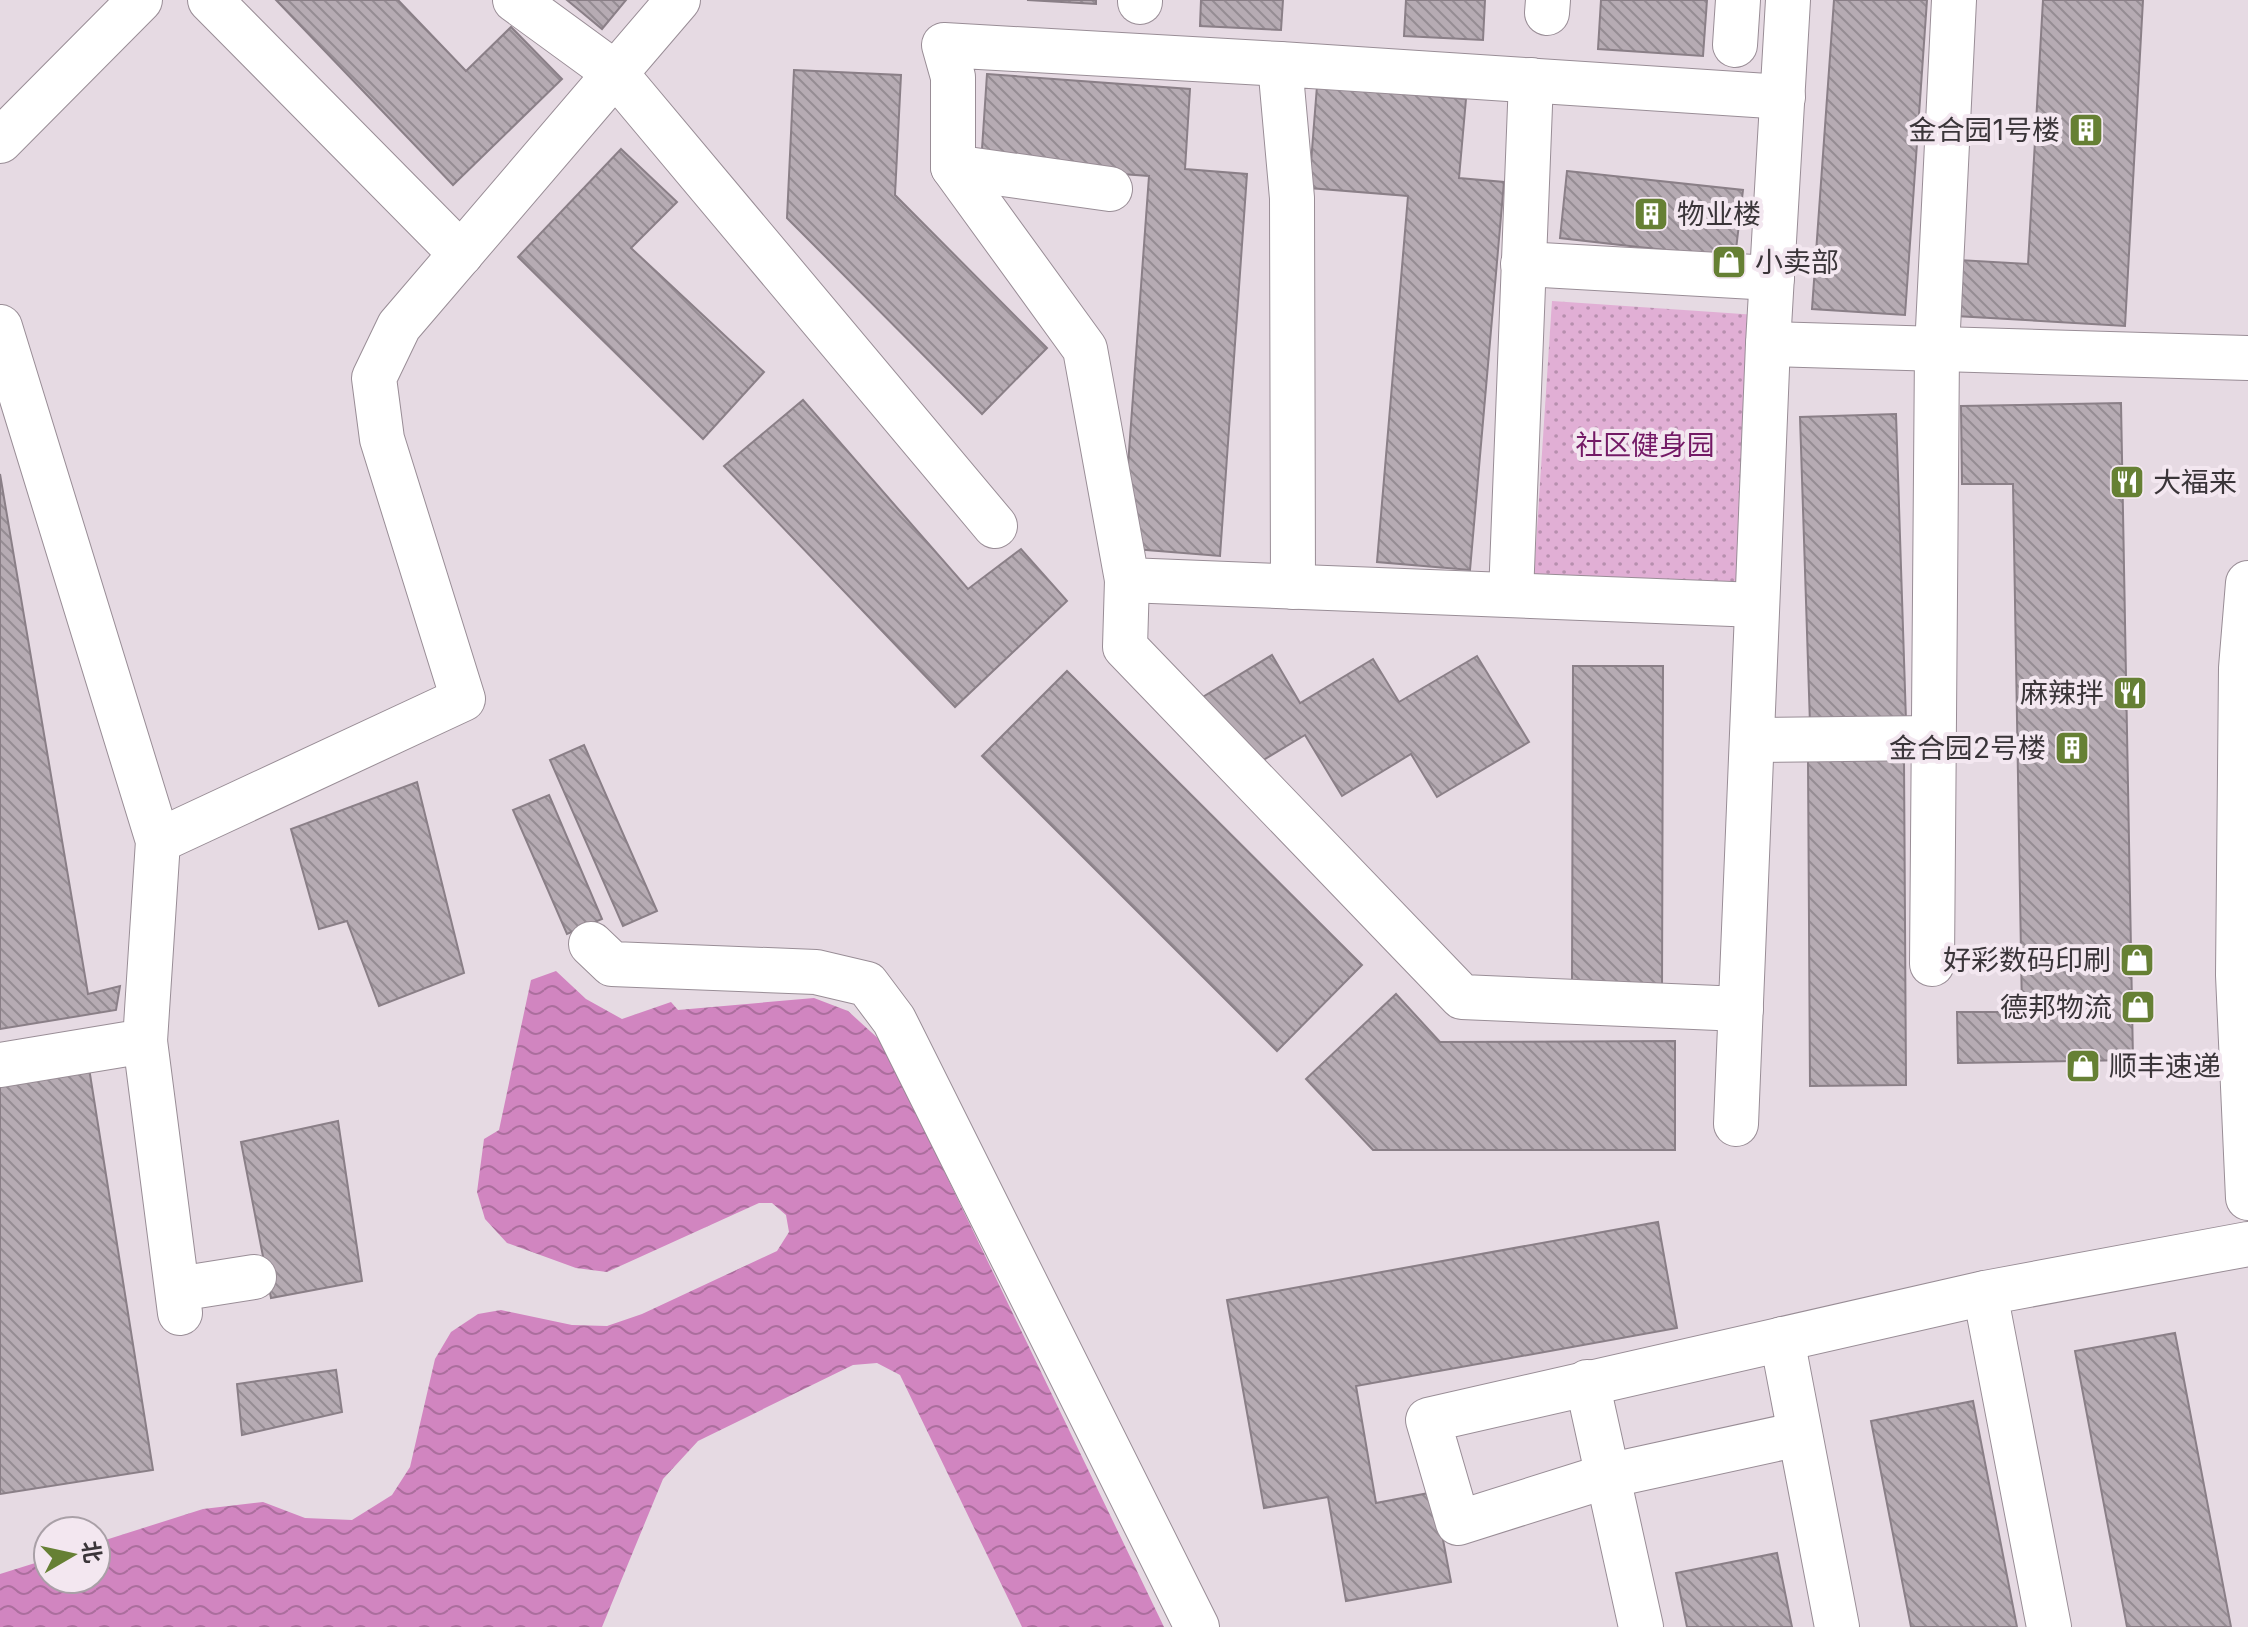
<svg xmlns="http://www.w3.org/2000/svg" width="2248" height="1627" font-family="Inter,'Noto Sans SC',sans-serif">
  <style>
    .park { fill: url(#park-dots) }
    .water { fill: url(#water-waves) }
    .building { fill: url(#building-back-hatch); stroke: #8a7f87; stroke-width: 2 }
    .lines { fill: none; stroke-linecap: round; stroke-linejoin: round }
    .minor-casing { stroke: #998d96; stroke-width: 46 }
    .major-casing { stroke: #998d96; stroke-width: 46 }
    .minor { stroke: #fff; stroke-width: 44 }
    .major { stroke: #fff; stroke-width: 44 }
    .labels { text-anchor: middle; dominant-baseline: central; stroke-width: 8; stroke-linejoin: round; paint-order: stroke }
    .poi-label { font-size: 28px; fill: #3a3539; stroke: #f3e7f0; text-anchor: end }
    .park-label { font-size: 28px; fill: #731965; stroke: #f3e7f0 }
  </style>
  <defs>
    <pattern id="park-dots" width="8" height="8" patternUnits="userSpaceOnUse" patternTransform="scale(2)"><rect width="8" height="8" fill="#e1afd5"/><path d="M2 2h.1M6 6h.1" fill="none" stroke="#b78fae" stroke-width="1.8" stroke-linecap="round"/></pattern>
    <pattern id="water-waves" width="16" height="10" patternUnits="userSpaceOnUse" patternTransform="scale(2)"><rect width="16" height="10" fill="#d185c0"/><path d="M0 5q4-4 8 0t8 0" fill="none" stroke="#ab6e9d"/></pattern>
    <pattern id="building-back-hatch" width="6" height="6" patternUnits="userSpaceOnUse" patternTransform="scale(2)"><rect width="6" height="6" fill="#b6abb3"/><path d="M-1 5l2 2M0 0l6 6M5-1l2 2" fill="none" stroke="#958c93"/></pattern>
  </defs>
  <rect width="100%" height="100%" fill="#e6dae3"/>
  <path class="park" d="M1552,301L1757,315L1738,588L1534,574Z"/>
  <path class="water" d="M556,971L586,999L622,1019L671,1002L678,1010L814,998L848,1011L882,1042L1164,1627H1022L900,1375L877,1363L853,1365L698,1441L663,1479L602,1627H0V1574L48,1559V1579H96V1543L203,1509L263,1502L305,1518L352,1520L392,1495L410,1467L435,1359L451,1332L478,1314L501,1310L572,1325L607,1326L642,1314L777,1251L789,1232L786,1215L772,1203H759L607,1272L576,1268L507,1243L485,1219L477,1192L484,1139L499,1130L531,980Z"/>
  <g class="building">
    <path d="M276,0H398L466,71L511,27L562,79L453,185Z"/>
    <path d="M567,0H626L602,29Z"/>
    <path d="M1027,0H1096V4Z"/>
    <path d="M1201,0H1283L1281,30L1200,26Z"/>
    <path d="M1406,0H1485L1483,40L1404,36Z"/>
    <path d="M1601,0H1707L1703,56L1598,49Z"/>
    <path d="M1834,0H1927L1905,315L1812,309Z"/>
    <path d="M2043,0H2143L2125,326L1956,316L1959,260L2028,264Z"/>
    <path d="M794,70L901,75L895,195L1047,348L982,414L787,218Z"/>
    <path d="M987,74L1190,89L1185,169L1247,174L1220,556L1122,548L1149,176L981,164Z"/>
    <path d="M1317,86L1466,99L1459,178L1504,182L1470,570L1377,562L1408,196L1309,188Z"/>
    <path d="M621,149L677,202L631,248L764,372L703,439L518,257Z"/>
    <path d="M1567,171L1743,190L1735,258L1560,238Z"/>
    <path d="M803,400L968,589L1021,549L1067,601L955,707L724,466Z"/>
    <path d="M2121,403L2133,1060L1958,1063L1957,1012H2022L2013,484H1962L1961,406Z"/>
    <path d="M1896,414L1906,721L1810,724L1800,417Z"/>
    <path d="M0,474L88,994L120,986L116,1010L0,1029Z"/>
    <path d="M1272,655L1300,703L1373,659L1399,702L1477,656L1529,742L1437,797L1411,754L1342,796L1305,735L1245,771L1201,698Z"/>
    <path d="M1573,666H1663L1662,988H1572Z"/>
    <path d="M1067,671L1362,965L1277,1051L982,756Z"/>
    <path d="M584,745L657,911L623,926L550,760Z"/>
    <path d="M1808,759H1904L1906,1085L1810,1086Z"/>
    <path d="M417,782L464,973L379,1006L347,921L319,929L291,829Z"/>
    <path d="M549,795L602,919L567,934L513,810Z"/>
    <path d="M1396,994L1440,1042L1675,1041V1150H1373L1306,1079Z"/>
    <path d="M89,1068L153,1470L0,1494V1082Z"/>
    <path d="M338,1121L362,1281L271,1298L241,1142Z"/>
    <path d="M1658,1222L1677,1328L1356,1386L1376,1503L1434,1492L1451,1582L1346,1601L1328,1497L1264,1508L1227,1300Z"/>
    <path d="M2175,1333L2231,1627H2127L2075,1351Z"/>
    <path d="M336,1370L342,1412L242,1435L237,1384Z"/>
    <path d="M1973,1401L2017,1627H1911L1871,1421Z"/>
    <path d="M1777,1553L1792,1627H1687L1676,1573Z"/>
  </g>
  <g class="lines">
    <g class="minor-casing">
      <g id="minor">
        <path d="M210,0L461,254"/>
        <path d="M515,0L615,73L995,526"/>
        <path d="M1140,2V0"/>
        <path d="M1547,13L1548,0"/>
        <path d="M1735,45L1738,0"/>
        <path d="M1280,64L944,45L953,77V167L1085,349L1127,580L1757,605"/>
        <path d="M0,141L140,0"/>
        <path d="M953,167L1110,189"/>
        <path d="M1523,264L1772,278"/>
        <path d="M0,327L158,841L145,1041L0,1065"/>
        <path d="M1768,344L2248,358"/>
        <path d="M1127,580L1125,647L1462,997L1741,1009"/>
        <path d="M1293,587L1292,198L1280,64L1783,97"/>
        <path d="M1511,595L1531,80"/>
        <path d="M1752,740L1934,738"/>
        <path d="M158,841L463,699L382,439L374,378L399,326L678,0"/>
        <path d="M591,944L612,964L816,972L867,984L894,1020L1197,1627"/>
        <path d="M1932,964L1937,349L1954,0"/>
        <path d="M145,1041L180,1313"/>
        <path d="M1736,1124L1768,344L1788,0"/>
        <path d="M178,1289L254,1277"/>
        <path d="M1782,1339L1837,1627"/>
        <path d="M1587,1382L1641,1627"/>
        <path d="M1799,1434L1607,1476L1458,1523L1428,1420L1985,1293"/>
        <path d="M2049,1627L1985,1293L2248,1244"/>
      </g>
    </g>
    <g class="major-casing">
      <path id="major" d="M2248,583L2241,668L2238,975L2248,1198"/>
    </g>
    <use href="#minor" class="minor"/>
    <use href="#major" class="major"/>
  </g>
  <defs>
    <g id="building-square" transform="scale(1.8)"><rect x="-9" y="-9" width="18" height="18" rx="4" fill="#668034" stroke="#f3e7f0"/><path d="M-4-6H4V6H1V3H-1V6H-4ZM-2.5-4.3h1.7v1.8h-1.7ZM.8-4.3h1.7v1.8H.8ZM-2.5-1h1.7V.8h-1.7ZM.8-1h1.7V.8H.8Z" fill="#fff"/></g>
    <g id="shop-square" transform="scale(1.8)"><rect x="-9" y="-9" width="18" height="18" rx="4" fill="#668034" stroke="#f3e7f0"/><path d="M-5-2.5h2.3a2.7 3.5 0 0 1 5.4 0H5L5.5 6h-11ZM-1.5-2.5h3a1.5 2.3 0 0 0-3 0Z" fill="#fff"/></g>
    <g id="restaurant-square" transform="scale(1.8)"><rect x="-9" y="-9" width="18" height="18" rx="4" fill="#668034" stroke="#f3e7f0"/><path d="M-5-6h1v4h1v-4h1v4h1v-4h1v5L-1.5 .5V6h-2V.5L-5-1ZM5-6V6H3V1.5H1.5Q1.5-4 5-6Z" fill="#fff"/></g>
  </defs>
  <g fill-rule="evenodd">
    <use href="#building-square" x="2086" y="130"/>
    <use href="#building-square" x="1651" y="214"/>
    <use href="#shop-square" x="1729" y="262"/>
    <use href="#restaurant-square" x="2127" y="482"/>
    <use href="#restaurant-square" x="2130" y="693"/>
    <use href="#building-square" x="2072" y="748"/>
    <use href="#shop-square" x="2137" y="960"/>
    <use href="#shop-square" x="2138" y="1007"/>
    <use href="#shop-square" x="2083" y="1066"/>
  </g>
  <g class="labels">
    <g class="poi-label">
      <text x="2060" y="130">金合园1号楼</text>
      <text x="1677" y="214" text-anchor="start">物业楼</text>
      <text x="1755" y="262" text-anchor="start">小卖部</text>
      <text x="2153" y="482" text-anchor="start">大福来</text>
      <text x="2104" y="693">麻辣拌</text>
      <text x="2046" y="748">金合园2号楼</text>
      <text x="2111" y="960">好彩数码印刷</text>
      <text x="2112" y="1007">德邦物流</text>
      <text x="2109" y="1066" text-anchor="start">顺丰速递</text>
    </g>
    <g class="park-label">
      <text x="1645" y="445">社区健身园</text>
    </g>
  </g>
  <g transform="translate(72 1555) rotate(81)"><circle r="38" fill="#f3e7f0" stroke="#a9a0a7" stroke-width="2"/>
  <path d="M0-6L14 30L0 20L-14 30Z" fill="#668034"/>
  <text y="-12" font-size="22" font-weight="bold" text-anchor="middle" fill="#3a3539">北</text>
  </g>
</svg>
